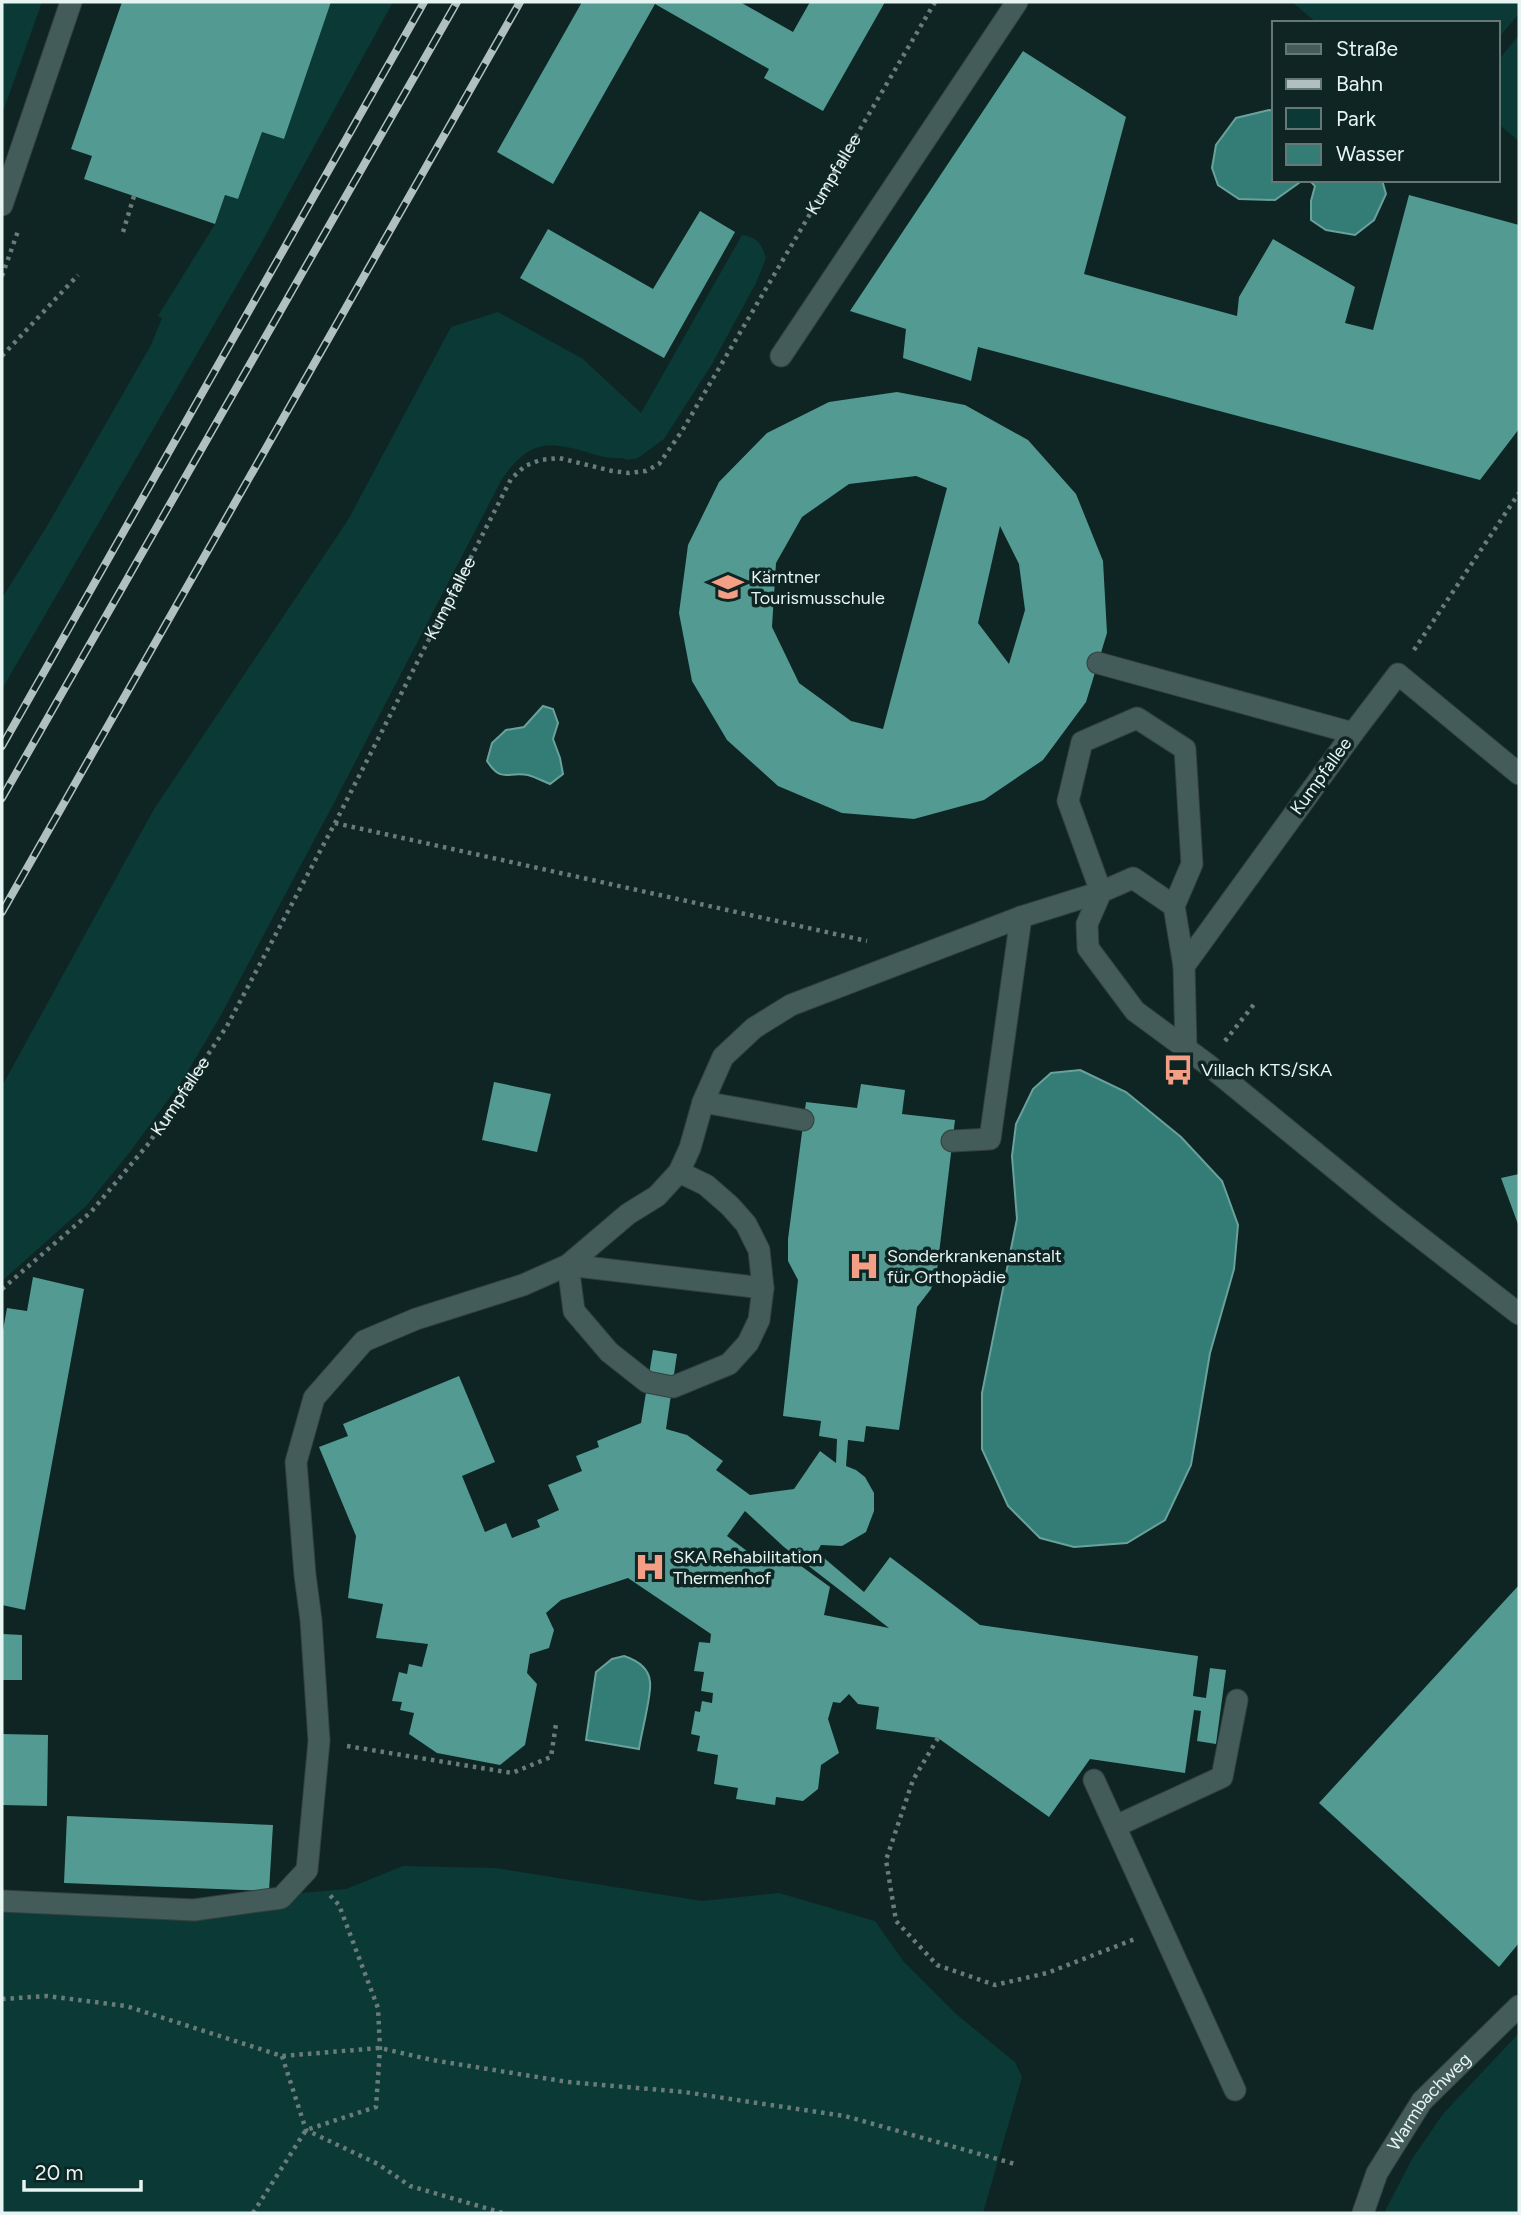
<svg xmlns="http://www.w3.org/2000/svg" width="1521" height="2215" font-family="Figtree,sans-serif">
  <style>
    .green { fill: #0b3935 }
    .water { fill: #347d76; stroke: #69a19b; stroke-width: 2 }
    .building { fill: #539a93; fill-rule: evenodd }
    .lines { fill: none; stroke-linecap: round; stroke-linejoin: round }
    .service-casing { stroke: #33413f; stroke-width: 23 }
    .minor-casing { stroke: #33413f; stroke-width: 23 }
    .tertiary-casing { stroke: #33413f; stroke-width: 23 }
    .path { stroke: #697c7a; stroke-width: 4.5; stroke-dasharray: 3.5 5; stroke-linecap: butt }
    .service { stroke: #435c59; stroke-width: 21 }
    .minor { stroke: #435c59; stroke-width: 21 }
    .tertiary { stroke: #435c59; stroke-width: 21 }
    .rail-casing { stroke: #b0c0be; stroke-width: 8 }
    .rail { stroke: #0e2523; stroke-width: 5; stroke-dasharray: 16; stroke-linecap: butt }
    .labels { text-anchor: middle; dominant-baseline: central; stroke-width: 7; stroke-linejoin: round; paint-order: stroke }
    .street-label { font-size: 18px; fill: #e6f4f2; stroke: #0e2523 }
    .poi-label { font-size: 18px; fill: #e6f4f2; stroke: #0e2523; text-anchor: start }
  </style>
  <rect width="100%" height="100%" fill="#0e2523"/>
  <g class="green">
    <path d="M2,2H42L2,114Z"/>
    <path d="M331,2H393L258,249L2,689V598L47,526L151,345L162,318L158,316L215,224L225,195L238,199L262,132L284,139Z"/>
    <path d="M1292,2H1519V14L1498,38V23H1317Z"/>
    <path d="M1519,35V141L1498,124V61Z"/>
    <path d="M742,235C757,237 761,243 766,258L756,283L712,364L664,439L638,458L626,460L623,458C610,459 599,456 586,452C544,439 527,444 502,479L335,801L221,1015L184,1078L130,1152L86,1206L2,1281V1086L154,809L348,520L451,327L498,312L583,359L641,413Z"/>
    <path d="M403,1866L496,1868L702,1901L779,1893L875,1921L904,1962L956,2014L1015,2062L1022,2077L983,2213H2V1890L202,1902L346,1889Z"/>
    <path d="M1519,2033V2213H1384L1412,2159L1443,2114Z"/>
  </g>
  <g class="water">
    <path d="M1269,110L1274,111V180H1303L1275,200L1239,199L1218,185L1212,168L1216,145L1236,118Z"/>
    <path d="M1309,180H1382L1386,194L1374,220L1355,235L1326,230L1311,220V201L1315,186Z"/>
    <path d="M543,706L553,709L558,723L553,739L560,758L563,774L550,784C543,781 535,777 528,775C507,771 502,784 487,761L492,743L506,730L524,727Z"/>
    <path d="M1080,1070L1126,1092L1181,1137L1222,1181L1238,1225L1234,1269L1210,1353L1191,1465L1165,1520L1127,1543L1074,1547L1040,1538L1008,1506L982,1449V1393L1017,1219L1012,1156L1016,1124L1033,1089L1051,1073Z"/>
    <path d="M624,1656C636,1660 649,1667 650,1682C652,1694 641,1734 639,1749L586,1740L596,1672L612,1659Z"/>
  </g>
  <g class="building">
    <path d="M122,2H331L284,139L262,132L238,199L225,195L215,224L84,179L92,156L71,149Z"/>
    <path d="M582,2H740L793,32L810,2H885L823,111L764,78L769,69L655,4L553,184L497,152Z"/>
    <path d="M1023,51L1126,117L1084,274L1237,316L1239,297L1273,239L1355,287L1345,323L1373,330L1409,195L1519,225V429L1480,480L978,347L971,381L903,358L906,329L850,311Z"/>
    <path d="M700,211L735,232L664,358L520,278L548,229L653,289Z"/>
    <path d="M897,392L965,405L1028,440L1076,494L1103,561L1107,633L1086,702L1043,760L984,800L914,819L842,813L778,786L727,740L692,681L679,613L688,545L719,482L767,433L829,402ZM916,476L947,488L883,729L851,721L799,683L772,627L776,563L802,517L849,484ZM1000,526L1019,564L1025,610L1009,664L978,623Z"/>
    <path d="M494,1082L551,1094L537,1152L482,1140Z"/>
    <path d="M861,1084L905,1090L902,1114L955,1120L937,1270L931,1289L917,1307L899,1430L866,1426L864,1442L848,1440L846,1466L856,1470L865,1477L874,1493V1511L866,1532L842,1546L821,1545L817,1552L864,1592L890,1557L980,1625L1198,1656L1193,1696L1206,1698L1210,1668L1226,1670L1216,1744L1197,1741L1201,1711L1194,1710L1185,1773L1090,1759L1049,1817L938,1738L876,1729L879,1707L858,1704L849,1694L840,1703L833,1702L828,1719L839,1753L821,1765L818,1789L803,1801L776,1797L775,1805L736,1799L738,1788L714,1784L718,1755L697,1751L700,1736L691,1734L695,1711L700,1712L702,1701L712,1703L713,1693L701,1691L704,1672L694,1671L699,1642L710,1643L711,1634L628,1578L561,1600L546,1613L554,1630L549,1648L530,1654L527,1673L537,1684L525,1745L500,1765L437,1753L409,1734L414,1713L400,1710L402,1702L392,1701L399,1672L407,1674L409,1664L422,1667L428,1644L376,1638L383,1604L348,1598L356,1536L319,1447L348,1436L343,1424L459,1376L495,1462L462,1476L485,1532L506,1523L512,1538L540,1527L537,1520L559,1510L548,1485L582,1471L576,1456L599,1447L597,1441L641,1423L653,1350L677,1354L666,1429L687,1435L723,1461L716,1470L750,1495L794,1489L820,1451L836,1463L837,1439L819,1436L821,1421L783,1416L798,1280L788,1261V1239L806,1102L857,1108ZM745,1511L784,1547L889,1628L824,1615L830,1587L779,1550L772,1559L764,1553L759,1560L727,1536Z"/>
    <path d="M1519,1174V1227L1501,1178Z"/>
    <path d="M33,1277L84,1289L25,1610L2,1605V1336L7,1308L27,1311Z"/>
    <path d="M1519,1585V1943L1499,1967L1319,1803Z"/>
    <path d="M2,1634L22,1635V1680H2Z"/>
    <path d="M2,1734L48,1735L47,1806L2,1805Z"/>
    <path d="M67,1816L273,1825L269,1891L64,1883Z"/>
  </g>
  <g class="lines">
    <g class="service-casing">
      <g id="service">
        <path d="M781,356L1017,2"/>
        <path d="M1353,733L1398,674L1519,774"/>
        <path d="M703,1102L803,1120"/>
        <path d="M952,1141L990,1139L1021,917"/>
        <path d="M679,1172L706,1185L730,1206L746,1224L759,1250L763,1288L759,1320L748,1343L729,1364L673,1387L647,1382L609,1352L574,1311L568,1265L628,1214L657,1196L679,1172L690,1148L703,1102L723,1057L754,1028L791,1005L1021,917L1101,892L1068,801L1082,742L1137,718L1185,749L1192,864L1174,906"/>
        <path d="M1094,1780L1235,2090"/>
        <path d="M1116,1826L1222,1777L1237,1700"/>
        <path d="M2,1901L194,1910L281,1898L307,1870L319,1741L311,1620L305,1575L296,1462L314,1398L364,1341L416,1319L523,1285L568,1265L763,1288"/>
      </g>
    </g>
    <g class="minor-casing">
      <g id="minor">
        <path d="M1098,663L1353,733L1184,966"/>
        <path d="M1186,1048L1184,966L1174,906L1133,878L1101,892L1087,924L1088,948L1135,1011L1207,1064L1389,1213L1519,1314"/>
        <path id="s2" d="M1363,2213L1377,2173L1422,2101L1519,2006"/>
      </g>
    </g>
    <g class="tertiary-casing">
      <path id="tertiary" d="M2,205L71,2"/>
    </g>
    <g class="path">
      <path d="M123,232L134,196"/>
      <path d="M2,276L18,231"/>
      <path d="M2,356L78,275"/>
      <path d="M1414,650L1519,493"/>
      <path d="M335,823L867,941"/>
      <path d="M1225,1041L1255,1003"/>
      <path id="s1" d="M2,1289L91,1212L149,1143L227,1026L335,823L511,479L525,466L540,460L559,458L612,471L629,473L646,471L659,464L682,431L935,2"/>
      <path d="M938,1738L913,1780L886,1860L896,1921L937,1965L995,1985L1047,1973L1135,1939"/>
      <path d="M347,1746L512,1773L551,1757L556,1724"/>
      <path d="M2,1999L47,1996L126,2006L282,2056L380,2048L432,2060L568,2082L684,2092L845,2116L1015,2164"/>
      <path d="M282,2056L306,2130L378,2164L410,2186L503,2213"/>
      <path d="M253,2213L306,2130L376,2107L380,2048L378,2008L339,1905L328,1893"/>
    </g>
    <use href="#service" class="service"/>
    <use href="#minor" class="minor"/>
    <use href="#tertiary" class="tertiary"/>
    <g class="rail-casing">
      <g id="rail">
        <path d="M2,746L424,2"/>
        <path d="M2,798L457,2"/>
        <path d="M2,912L520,2"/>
      </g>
    </g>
    <use href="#rail" class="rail"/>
  </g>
  <defs>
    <g id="school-bare" transform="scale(2.415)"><path d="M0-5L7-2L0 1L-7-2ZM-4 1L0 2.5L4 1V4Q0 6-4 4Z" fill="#f49e86" stroke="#0e2523" stroke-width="2.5" paint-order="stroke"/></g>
    <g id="bus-bare" transform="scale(2.415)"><path d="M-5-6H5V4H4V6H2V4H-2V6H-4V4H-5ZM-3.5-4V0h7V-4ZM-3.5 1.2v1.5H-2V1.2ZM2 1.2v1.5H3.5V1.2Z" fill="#f49e86" stroke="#0e2523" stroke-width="2.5" paint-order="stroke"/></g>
    <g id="hospital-bare" transform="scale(2.415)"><path d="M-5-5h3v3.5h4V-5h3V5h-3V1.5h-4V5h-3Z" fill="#f49e86" stroke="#0e2523" stroke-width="2.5" paint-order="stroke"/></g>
  </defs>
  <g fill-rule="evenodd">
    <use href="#school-bare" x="728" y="587"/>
    <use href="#bus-bare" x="1178" y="1070"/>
    <use href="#hospital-bare" x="864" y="1266"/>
    <use href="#hospital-bare" x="650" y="1567"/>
  </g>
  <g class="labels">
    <g class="street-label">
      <text stroke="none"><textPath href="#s1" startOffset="1461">Kumpfallee</textPath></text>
      <text stroke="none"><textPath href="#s1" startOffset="831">Kumpfallee</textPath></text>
      <text transform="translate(1321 776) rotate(-54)">Kumpfallee</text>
      <text stroke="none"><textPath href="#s1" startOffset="264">Kumpfallee</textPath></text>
      <text stroke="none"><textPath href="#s2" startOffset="131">Warmbachweg</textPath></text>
    </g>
    <g class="poi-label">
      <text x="751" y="577">Kärntner<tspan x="751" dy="21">Tourismusschule</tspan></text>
      <text x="1201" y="1070">Villach KTS/SKA</text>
      <text x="887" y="1256">Sonderkrankenanstalt<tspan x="887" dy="21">für Orthopädie</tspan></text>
      <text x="673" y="1557">SKA Rehabilitation<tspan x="673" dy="21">Thermenhof</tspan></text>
    </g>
  </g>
  <rect width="1521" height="2215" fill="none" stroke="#e6f4f2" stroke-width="7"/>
  <rect x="1272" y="21" width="228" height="161" fill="#0e2523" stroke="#647876" stroke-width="2"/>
  <rect x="1286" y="44" width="35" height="10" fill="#435c59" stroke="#647876" stroke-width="2"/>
  <text x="1336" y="56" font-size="21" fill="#e6f4f2">Straße</text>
  <rect x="1286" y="79" width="35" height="10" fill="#b0c0be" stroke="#647876" stroke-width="2"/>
  <text x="1336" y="91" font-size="21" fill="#e6f4f2">Bahn</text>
  <rect x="1286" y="108" width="35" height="21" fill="#0b3935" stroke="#647876" stroke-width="2"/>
  <text x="1336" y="126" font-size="21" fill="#e6f4f2">Park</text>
  <rect x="1286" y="144" width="35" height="21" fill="#347d76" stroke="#647876" stroke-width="2"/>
  <text x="1336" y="161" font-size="21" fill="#e6f4f2">Wasser</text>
  <path d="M24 2180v10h117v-10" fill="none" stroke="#e6f4f2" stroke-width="3.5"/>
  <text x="35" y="2180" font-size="21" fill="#e6f4f2" stroke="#0e2523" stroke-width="5" paint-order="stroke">20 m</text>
</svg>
